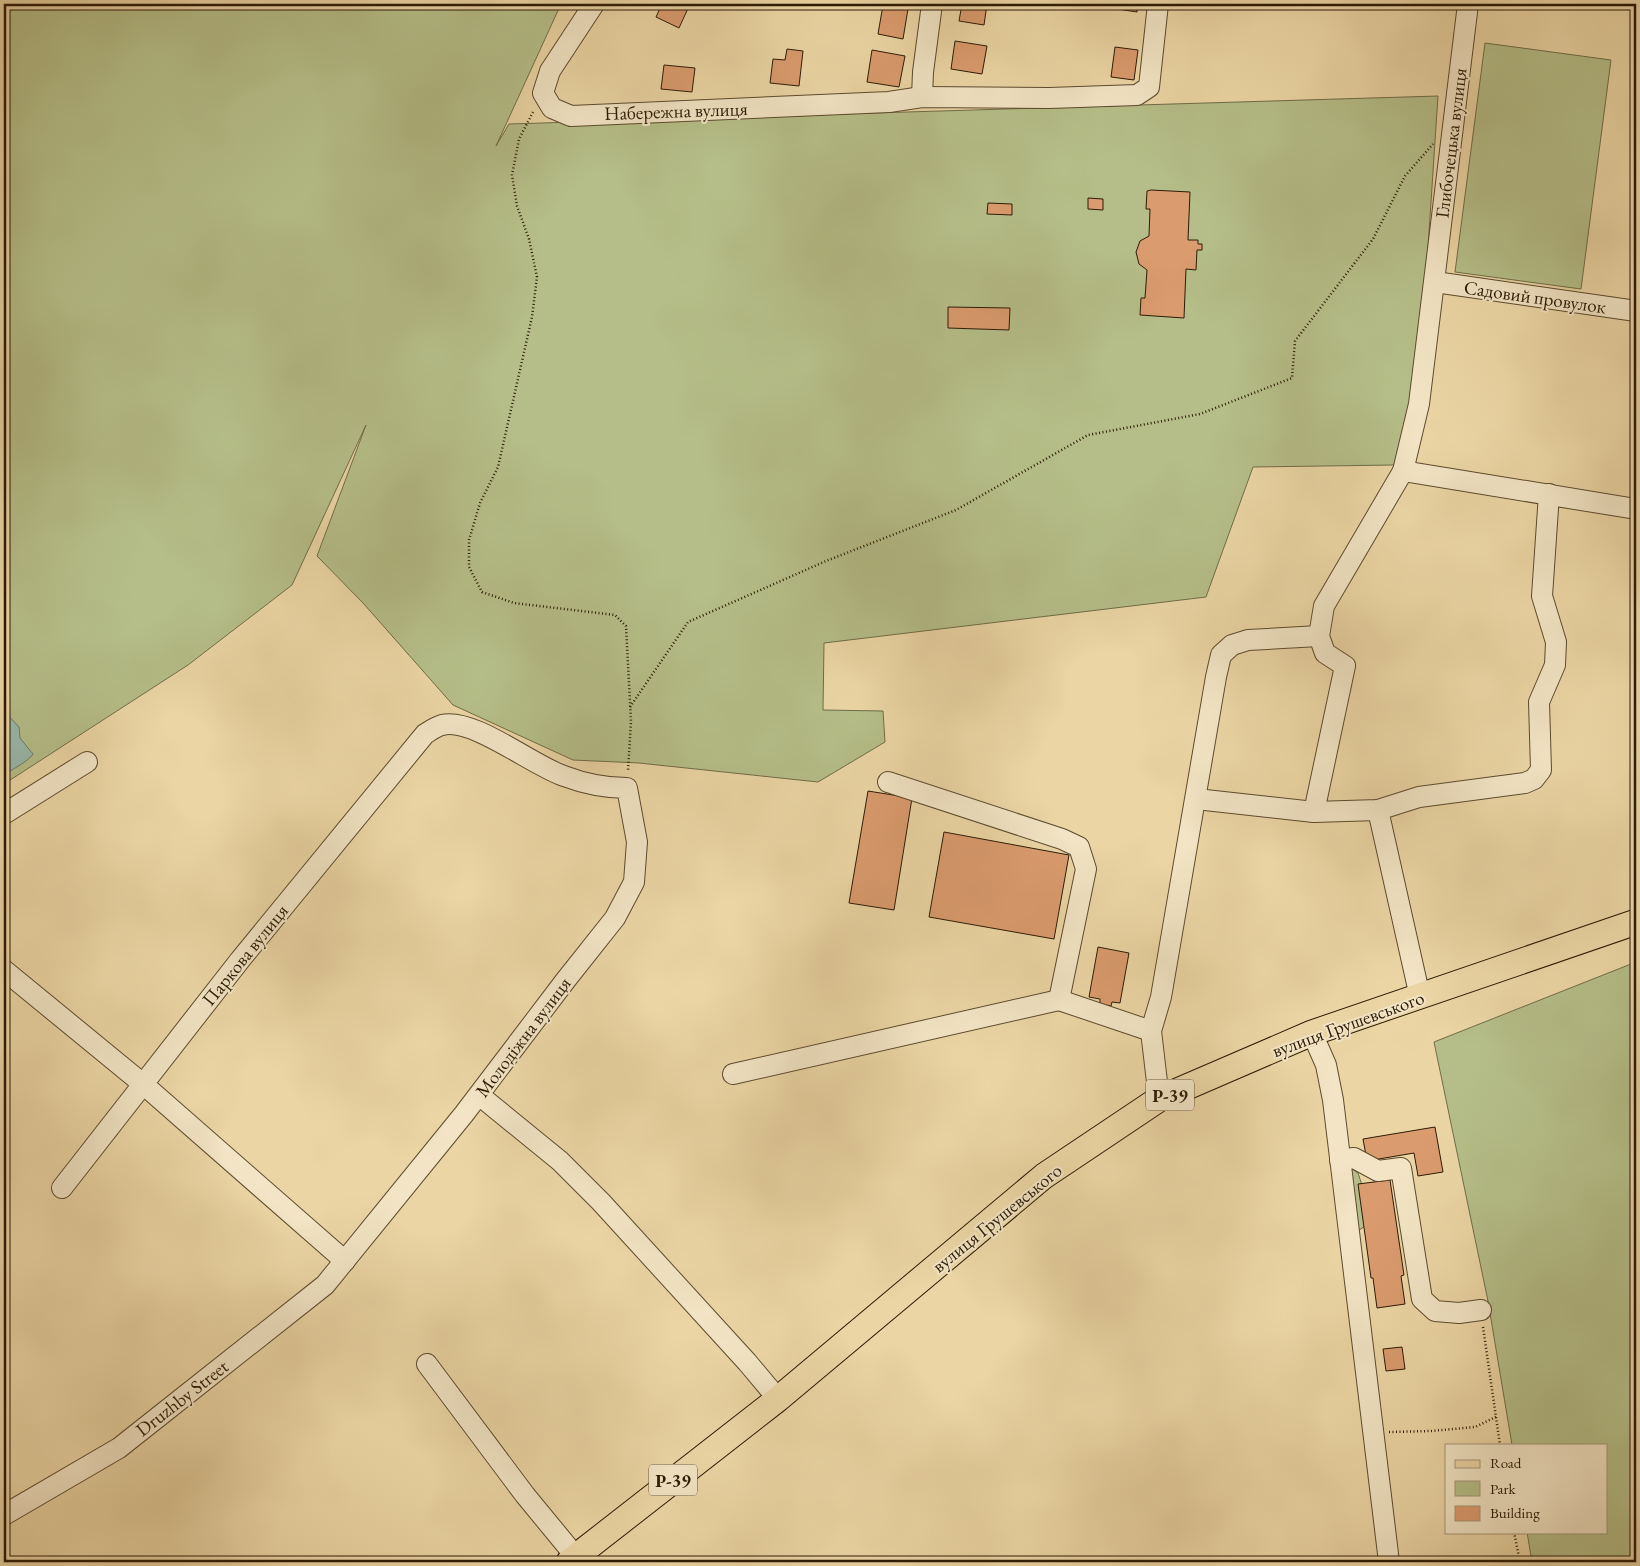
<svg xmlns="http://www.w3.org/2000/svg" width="1640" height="1566" font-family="'EB Garamond',serif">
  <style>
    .green { fill: #b5be88; stroke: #706c47 }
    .water { fill: #99b8ab; stroke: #6d7969 }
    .building { fill: #da9b6e; stroke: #2c1b06 }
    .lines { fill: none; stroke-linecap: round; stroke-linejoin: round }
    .minor-casing { stroke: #5c4a2e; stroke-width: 22 }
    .major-casing { stroke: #2c1b06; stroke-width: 27 }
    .path { stroke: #2c1b06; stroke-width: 2.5; stroke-dasharray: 1 2.5; stroke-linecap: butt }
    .minor { stroke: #f2e4c4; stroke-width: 20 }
    .major { stroke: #ebd5a4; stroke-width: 25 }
    .labels { text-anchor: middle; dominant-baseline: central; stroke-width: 4; stroke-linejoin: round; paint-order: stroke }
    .shield { fill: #f2e4c4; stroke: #67573f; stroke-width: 1 }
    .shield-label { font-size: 18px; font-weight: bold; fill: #2c1b06 }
    .street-label { font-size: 19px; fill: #2c1b06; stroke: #f2e4c4 }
  </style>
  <rect width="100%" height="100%" fill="#ebd5a4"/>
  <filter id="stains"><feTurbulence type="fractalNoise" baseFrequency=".004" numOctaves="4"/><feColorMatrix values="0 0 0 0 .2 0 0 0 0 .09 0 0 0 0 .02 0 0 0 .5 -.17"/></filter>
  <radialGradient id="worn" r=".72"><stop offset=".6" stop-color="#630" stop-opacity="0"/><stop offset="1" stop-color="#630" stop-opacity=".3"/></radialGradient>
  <g class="green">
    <path d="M4,4H561L496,146L509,124L1438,96L1419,384L1394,465L1253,467L1206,597L824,643L823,710L883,711L885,742L818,782L639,763L573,760L453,705L363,603L317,556L366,425L292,585L188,665L4,784Z"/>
    <path d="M1485,43L1611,60L1581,289L1455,272Z"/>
    <path d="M1636,962V1562H1532L1527,1532H1606V1445H1512L1488,1301L1434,1042Z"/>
    <path d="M1351,1168L1358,1173L1370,1209L1368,1224L1358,1231L1342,1170Z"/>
  </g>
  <path class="water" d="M4,711L19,727L20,738L33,754C28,762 12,769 4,775Z"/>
  <g class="building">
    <path d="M662,4H690L679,28L656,17Z"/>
    <path d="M962,4H987L984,25L959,21Z"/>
    <path d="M1112,4H1138L1137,12L1111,8Z"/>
    <path d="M883,5L908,9L903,39L878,34Z"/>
    <path d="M955,41L987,46L982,74L951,69Z"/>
    <path d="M1115,47L1138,50L1134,80L1111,77Z"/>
    <path d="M787,49L803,51L799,86L770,83L773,59L785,60Z"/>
    <path d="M872,50L905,56L899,87L867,82Z"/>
    <path d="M664,65L695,68L692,92L661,89Z"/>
    <path d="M1151,190L1190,192L1188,240H1198V244H1202V250H1197L1196,270L1186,269L1184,318L1140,315L1141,298H1145L1147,270L1139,264L1136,252L1140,241L1149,236L1150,209H1146L1147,191Z"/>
    <path d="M1088,198L1103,199V210L1088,209Z"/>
    <path d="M988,203L1012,204V215L987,214Z"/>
    <path d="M948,307L1010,308L1009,330L948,328Z"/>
    <path d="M868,791L912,798L894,910L849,903Z"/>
    <path d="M944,832L1069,855L1054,939L929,917Z"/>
    <path d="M1098,947L1129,953L1120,1003L1112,1002L1111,1006L1100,1004V999L1089,997Z"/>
    <path d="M1435,1127L1443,1172L1418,1176L1414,1153L1367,1161L1363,1139Z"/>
    <path d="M1390,1180L1404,1275L1401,1276L1405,1304L1377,1308L1373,1278H1371L1358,1184Z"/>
    <path d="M1402,1347L1405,1369L1386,1371L1383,1349Z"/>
  </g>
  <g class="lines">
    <g class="minor-casing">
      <g id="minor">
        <path d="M594,4L550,71L543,93L552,108L571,116L889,102L922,97L1049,98L1137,95L1149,87L1158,4"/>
        <path d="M922,97L923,72L932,4"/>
        <path d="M1435,282L1636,311"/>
        <path d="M1403,471L1419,404L1468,4"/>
        <path d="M888,782L1062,839L1079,847L1086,869L1059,1000L1151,1031"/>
        <path d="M1196,799L1314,812L1378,810L1419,797L1525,783L1534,779L1541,770L1539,702L1555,665L1556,642L1542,596L1549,494"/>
        <path d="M1378,810L1420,997"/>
        <path d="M1314,812L1345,666L1325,653L1319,636L1324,606L1403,471L1636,509"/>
        <path d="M4,814L87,762"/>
        <path d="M4,970L143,1084L345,1261"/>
        <path d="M1312,1033L1326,1065L1333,1100L1389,1562"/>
        <path d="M733,1074L1059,1000"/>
        <path d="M479,1095L560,1161L601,1202L747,1362L778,1399"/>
        <path d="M1159,1099L1151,1031L1161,997L1216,677L1221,655L1232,645L1248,640L1319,636"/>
        <path d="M1340,1160L1354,1158L1378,1171L1401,1168L1422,1299L1435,1311L1459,1313L1481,1310"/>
        <path d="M427,1364L525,1495L576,1557"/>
        <path d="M4,1515L119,1448L325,1285L464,1114L565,981L615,918L634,882L637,842L627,788C605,788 585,784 564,776C533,766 473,717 442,725C435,727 430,731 425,734L240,960L62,1188"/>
      </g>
    </g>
    <g class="major-casing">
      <path id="major" d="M569,1562L778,1399L1044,1176L1159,1099L1312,1033L1636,922"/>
    </g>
    <g class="path">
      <path d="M533,112L519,139L512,175L517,206L529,239L537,277L532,317L498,467L480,503L469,540V567L482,592L514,603L615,615L626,626L631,721L628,771"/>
      <path d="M630,707L688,622L826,561L956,510L1088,435L1200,414L1292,378L1295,341L1373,239L1405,176L1433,144"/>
      <path d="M1483,1327L1500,1445"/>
      <path d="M1389,1432L1431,1431L1475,1427L1496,1417"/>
      <path d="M1514,1532L1520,1562"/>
    </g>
    <use href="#minor" class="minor"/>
    <use href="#major" class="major"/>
  </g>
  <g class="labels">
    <g class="shield">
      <rect x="1146" y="1079.5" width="48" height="31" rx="4"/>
      <rect x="649" y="1464.5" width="48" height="31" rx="4"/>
    </g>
    <g class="shield-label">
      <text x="1170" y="1095">Р-39</text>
      <text x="673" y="1480">Р-39</text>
    </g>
    <g class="street-label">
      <text transform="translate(676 111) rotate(-2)">Набережна вулиця</text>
      <text transform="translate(1451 143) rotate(-83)">Глибочецька вулиця</text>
      <text transform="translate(1535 297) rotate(8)">Садовий провулок</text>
      <text transform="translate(245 955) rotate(-51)">Паркова вулиця</text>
      <text transform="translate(1348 1024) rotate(-20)">вулиця Грушевського</text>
      <text transform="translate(523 1037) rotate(-53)">Молодіжна вулиця</text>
      <text transform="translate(997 1218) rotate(-39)">вулиця Грушевського</text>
      <text transform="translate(182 1398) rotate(-38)">Druzhby Street</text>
    </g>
  </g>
  <rect width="1640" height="1566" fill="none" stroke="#ebd5a4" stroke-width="20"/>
  <rect x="5" y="5" width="1630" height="1556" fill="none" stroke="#2c1b06" stroke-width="2.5"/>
  <rect x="10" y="10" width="1620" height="1546" fill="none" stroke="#2c1b06"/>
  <rect x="1445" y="1444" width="162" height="90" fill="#f2e4c4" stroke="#a39478"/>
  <rect x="1455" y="1460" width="25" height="8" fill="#ebd5a4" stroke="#a39478"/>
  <text x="1490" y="1468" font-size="15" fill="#2c1b06">Road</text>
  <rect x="1455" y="1481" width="25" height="15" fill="#b5be88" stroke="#a39478"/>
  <text x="1490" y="1494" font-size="15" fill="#2c1b06">Park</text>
  <rect x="1455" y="1506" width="25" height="15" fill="#da9b6e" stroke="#a39478"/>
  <text x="1490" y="1518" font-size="15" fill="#2c1b06">Building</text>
  <rect width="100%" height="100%" filter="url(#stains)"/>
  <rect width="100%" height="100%" fill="url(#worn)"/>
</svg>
